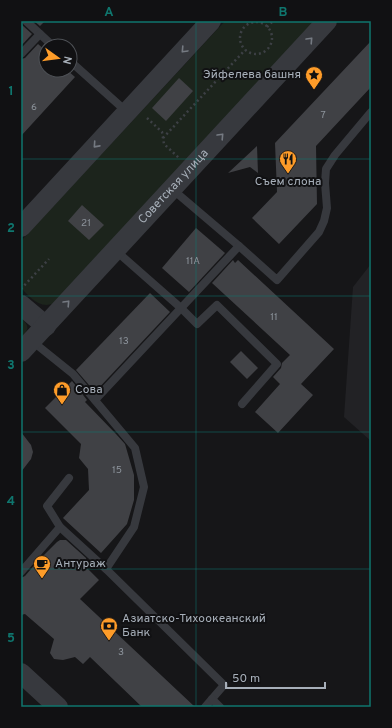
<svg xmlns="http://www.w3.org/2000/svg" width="392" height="728" font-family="Overpass,sans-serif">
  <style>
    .built { fill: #222225 }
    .green { fill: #1c241c }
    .building { fill: #404145 }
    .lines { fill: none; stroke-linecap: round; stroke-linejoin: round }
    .path { stroke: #3d4045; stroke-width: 2.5; stroke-dasharray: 2 3; stroke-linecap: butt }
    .service { stroke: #37393e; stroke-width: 8 }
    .tertiary { stroke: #37393e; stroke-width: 20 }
    .oneway { stroke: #757a82 }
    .grid { fill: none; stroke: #0f766e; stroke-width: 1; stroke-opacity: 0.55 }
    .labels { text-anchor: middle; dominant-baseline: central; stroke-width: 4; stroke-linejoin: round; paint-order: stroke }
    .number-label { font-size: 10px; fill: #8d949c }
    .poi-label { font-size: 12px; fill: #a7afb9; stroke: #111113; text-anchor: start }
    .street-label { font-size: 12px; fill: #a7afb9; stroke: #111113 }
    .neatline { fill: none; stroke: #0f766e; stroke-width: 1.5 }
    .grid-label { font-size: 13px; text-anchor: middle; font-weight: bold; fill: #0f766e }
  </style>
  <rect width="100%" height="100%" fill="#161618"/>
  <path class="built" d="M371,264V441L344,417L353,287Z"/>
  <g class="green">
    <path d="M225,21H317L54,303C40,310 30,297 21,288V241Z"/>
    <path d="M21,318C30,326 29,330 21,338Z"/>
  </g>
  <g class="building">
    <path d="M34,21H45L40,26Z"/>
    <path d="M22,25L32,34L21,46V26Z"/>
    <path d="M371,41V87L316,146L317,204L279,244L252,218L277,192L275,143Z"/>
    <path d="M38,44L46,51V70H67L75,77L21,136V59L25,58Z"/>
    <path d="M179,78L193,91L166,121L152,108Z"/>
    <path d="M257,146L258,173L250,167L228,173Z"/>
    <path d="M82,205L104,225L89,240L68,221Z"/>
    <path d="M196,228L225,253L189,292L162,268Z"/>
    <path d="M233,260L235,263L238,260L334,349L301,384L313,395L278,433L255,412L280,384L273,377L281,368L282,363L290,355L212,283Z"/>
    <path d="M150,293L170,312L95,392L76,370Z"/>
    <path d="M241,351L258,368L247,379L230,362Z"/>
    <path d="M72,381L87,400L85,402L116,434L125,444L134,475V500L127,524L101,553L63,518L89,490L88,469L79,458L81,444L45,408Z"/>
    <path d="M21,432L31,445L33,452L31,459L21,472Z"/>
    <path d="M60,540H66L86,558L88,569L99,580L80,599L195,707H142L90,657L83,664L75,657L63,660L54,659L50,653L54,639L25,614L21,615V578L25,576L37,562L57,542Z"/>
  </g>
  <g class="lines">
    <g class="path">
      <circle cx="256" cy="38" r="16"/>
      <path d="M267,27L273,21"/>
      <path d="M147,118L162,132L164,144L179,158"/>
      <path d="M163,138L245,50"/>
      <path d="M21,289L49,259"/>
    </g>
    <g class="service">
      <path d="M26,21L53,46"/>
      <path d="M21,54L40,34"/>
      <path d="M70,61L127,112"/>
      <path d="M172,189L239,246L277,280L319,232L324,221L327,208L325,183L326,169L335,155L371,112"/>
      <path d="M115,250L181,308L197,324L217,305L277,364L242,404"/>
      <path d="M32,341L73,374L135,448L144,487L134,527L106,569L60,527"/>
      <path d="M95,400L239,246"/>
      <path d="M106,569L224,685L205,707"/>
      <path d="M21,572L60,527L47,506L69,478"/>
      <path d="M212,699L220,707"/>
    </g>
    <g class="tertiary">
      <path d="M21,227L211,21"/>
      <path d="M21,305L46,326"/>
      <path id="s1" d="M21,352L327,21"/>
      <path d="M21,673L58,707"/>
    </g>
  </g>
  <defs><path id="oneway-chevron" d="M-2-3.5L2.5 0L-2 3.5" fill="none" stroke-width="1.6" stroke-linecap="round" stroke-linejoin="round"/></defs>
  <g class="oneway">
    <use href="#oneway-chevron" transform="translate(310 40) rotate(-47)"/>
    <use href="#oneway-chevron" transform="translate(184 50) rotate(133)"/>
    <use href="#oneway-chevron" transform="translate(221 136) rotate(-47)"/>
    <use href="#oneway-chevron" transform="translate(96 145) rotate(132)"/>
    <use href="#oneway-chevron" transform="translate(67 303) rotate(-47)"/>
  </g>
  <path class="grid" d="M196,21V707M21,159H371M21,296H371M21,432H371M21,569H371"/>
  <defs>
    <g id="sight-pin" transform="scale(0.9)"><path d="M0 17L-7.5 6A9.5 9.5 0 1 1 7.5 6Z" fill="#fe9c29" stroke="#111113"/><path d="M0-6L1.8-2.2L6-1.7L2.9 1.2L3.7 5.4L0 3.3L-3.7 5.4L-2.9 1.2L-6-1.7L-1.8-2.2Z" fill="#111"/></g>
    <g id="restaurant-pin" transform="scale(0.9)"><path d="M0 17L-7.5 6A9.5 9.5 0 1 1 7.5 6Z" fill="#fe9c29" stroke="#111113"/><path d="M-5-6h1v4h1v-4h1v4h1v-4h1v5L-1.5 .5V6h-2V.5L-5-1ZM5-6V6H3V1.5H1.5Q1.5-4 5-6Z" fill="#111"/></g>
    <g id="shop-pin" transform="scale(0.9)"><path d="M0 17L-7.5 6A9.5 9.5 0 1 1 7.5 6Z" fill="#fe9c29" stroke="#111113"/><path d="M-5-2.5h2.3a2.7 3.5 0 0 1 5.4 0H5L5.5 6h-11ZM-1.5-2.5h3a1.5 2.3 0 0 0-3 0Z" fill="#111"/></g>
    <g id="cafe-pin" transform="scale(0.9)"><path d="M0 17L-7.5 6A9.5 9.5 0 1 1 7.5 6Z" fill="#fe9c29" stroke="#111113"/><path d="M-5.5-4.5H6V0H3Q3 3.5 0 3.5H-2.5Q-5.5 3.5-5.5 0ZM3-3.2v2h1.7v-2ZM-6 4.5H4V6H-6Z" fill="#111"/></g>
    <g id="bank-pin" transform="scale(0.9)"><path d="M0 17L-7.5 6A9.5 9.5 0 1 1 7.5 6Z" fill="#fe9c29" stroke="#111113"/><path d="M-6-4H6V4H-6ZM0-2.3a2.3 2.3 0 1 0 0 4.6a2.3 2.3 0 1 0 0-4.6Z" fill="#111"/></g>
  </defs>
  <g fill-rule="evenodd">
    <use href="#sight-pin" x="314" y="75"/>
    <use href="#restaurant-pin" x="288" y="159"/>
    <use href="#shop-pin" x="62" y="390"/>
    <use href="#cafe-pin" x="42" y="564"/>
    <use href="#bank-pin" x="109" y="626"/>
  </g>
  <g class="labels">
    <g class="number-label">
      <text x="34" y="107">6</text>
      <text x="323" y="115">7</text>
      <text x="86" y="223">21</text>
      <text x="193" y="261">11А</text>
      <text x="274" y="317">11</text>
      <text x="124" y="341">13</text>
      <text x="117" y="470">15</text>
      <text x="121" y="652">3</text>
    </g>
    <g class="poi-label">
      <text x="301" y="75" text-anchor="end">Эйфелева башня</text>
      <text x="288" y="182" text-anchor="middle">Съем слона</text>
      <text x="75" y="390">Сова</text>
      <text x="55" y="564">Антураж</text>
      <text x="122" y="619">Азиатско-Тихоокеанский<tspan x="122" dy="14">Банк</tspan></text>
    </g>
    <g class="street-label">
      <text stroke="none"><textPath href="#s1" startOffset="225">Советская улица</textPath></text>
    </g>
  </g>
  <rect width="392" height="728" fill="none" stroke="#111113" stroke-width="44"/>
  <g transform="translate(58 58) rotate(104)"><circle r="19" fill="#111113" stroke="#4d5055"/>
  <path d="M0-3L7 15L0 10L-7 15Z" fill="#fe9c29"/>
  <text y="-6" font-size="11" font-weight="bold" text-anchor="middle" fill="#a7afb9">N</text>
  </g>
  <path d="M226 682v6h99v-6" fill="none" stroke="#a7afb9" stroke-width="2"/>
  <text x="232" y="682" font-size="12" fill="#a7afb9" stroke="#111113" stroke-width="3" paint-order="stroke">50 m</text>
  <rect x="22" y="22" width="348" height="684" class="neatline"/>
  <g class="grid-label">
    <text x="109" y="16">A</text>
    <text x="283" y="16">B</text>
    <text x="11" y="95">1</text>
    <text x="11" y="232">2</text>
    <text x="11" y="369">3</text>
    <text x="11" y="505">4</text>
    <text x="11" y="642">5</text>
  </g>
</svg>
